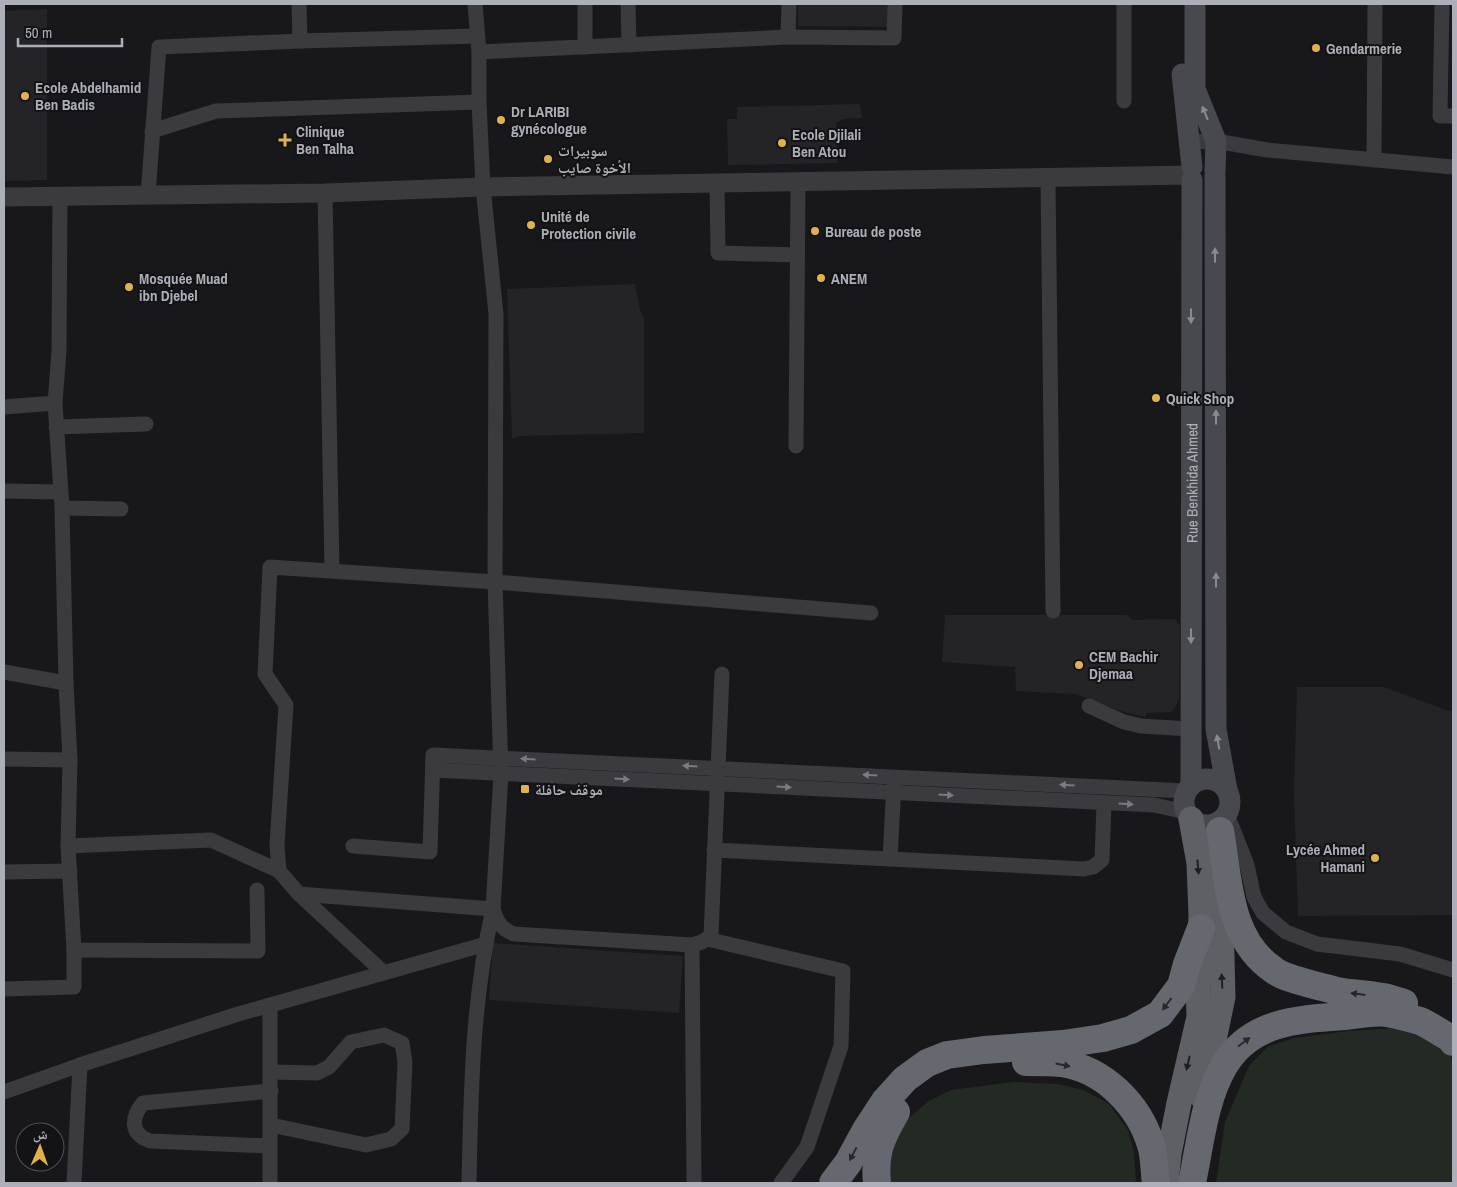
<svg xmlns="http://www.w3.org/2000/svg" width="1457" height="1187" font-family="'Archivo Narrow','Noto Naskh Arabic',sans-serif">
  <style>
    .built { fill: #242427 }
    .green { fill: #232a24 }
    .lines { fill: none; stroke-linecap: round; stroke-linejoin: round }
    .minor { stroke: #3a3a3f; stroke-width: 15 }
    .tertiary { stroke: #3a3a3f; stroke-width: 19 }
    .secondary { stroke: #48494e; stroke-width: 21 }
    .trunk { stroke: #5e6066; stroke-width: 25 }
    .motorway { stroke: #66686f; stroke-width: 28 }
    .oneway { fill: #898b93 }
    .oneway2 { fill: #797a82 }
    .oneway3 { fill: #1e1f21 }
    .oneway4 { fill: #28282c }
    .poi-dot { fill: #dfb24b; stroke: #131315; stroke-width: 2 }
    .labels { text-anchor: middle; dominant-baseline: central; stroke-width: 4; stroke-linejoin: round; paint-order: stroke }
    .poi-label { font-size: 15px; font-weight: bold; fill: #acafb8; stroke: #131315; text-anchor: start }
    .street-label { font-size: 15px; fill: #acafb8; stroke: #131315 }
  </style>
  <rect width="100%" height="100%" fill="#18181a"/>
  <g class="built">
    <path d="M798,4H887V27L798,26Z"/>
    <path d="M47,9V180L4,181V11Z"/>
    <path d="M860,104L862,118L843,119L836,123L837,163L728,165L727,119H737V107Z"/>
    <path d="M635,284L640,310L644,319V433L520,436L512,439L507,289Z"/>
    <path d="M945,615H1127L1132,620L1175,619L1180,626L1179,698L1176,706L1171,712L1146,713V717L1124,712L1075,694L1016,691L1015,667L942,662Z"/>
    <path d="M1297,687H1384L1446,710L1453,711V915L1298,916L1294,793Z"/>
    <path d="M493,943L683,956L679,1013L489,1000Z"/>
  </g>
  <g class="green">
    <path d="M1396,1028L1437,1042L1453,1059V1183H1216L1225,1122L1249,1066L1267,1047L1294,1038L1348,1031Z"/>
    <path d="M1014,1082L1058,1084L1084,1090L1109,1104L1128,1130L1134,1152L1136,1183H889L891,1150L904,1123L927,1102L951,1090Z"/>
  </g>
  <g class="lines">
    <g class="minor">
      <path d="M299,4L300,41"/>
      <path d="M475,4L479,52V102L483,187L496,314L495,582L501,774L493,909C497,922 501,929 514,934L692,945L702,942L711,936L722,674"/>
      <path d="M585,4V47"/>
      <path d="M628,4L629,45"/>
      <path d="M1124,4V101"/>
      <path d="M1442,4L1440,116H1453"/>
      <path d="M788,37L789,4"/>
      <path d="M479,52L788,37L894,38L895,4"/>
      <path d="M152,131L216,111L479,102"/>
      <path d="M1189,142L1216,141L1267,150L1453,167"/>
      <path d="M1374,160L1375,4"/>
      <path d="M1048,178L1053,611"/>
      <path d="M717,183L718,253L797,255"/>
      <path d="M325,193L332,570"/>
      <path d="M148,195L159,47L300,41L477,36"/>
      <path d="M60,196L59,351L55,403L62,508L66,683L70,760L68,846L74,950L258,951L257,890"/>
      <path d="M4,407L55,403"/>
      <path d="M56,427L146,424"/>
      <path d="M796,446L798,182"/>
      <path d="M4,491L60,492"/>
      <path d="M62,508L121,509"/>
      <path d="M4,672L66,683"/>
      <path d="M1089,706L1124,722L1141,726L1191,729"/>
      <path d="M4,759L70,760"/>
      <path d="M433,770L1154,805L1186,812"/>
      <path d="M1227,814L1247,865L1254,897L1263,913L1286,932L1317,944L1400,954L1453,970"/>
      <path d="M68,846L211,840L279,871L299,894L493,909C472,1002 471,1089 469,1183"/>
      <path d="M353,846L430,852L433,755L1186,791"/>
      <path d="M714,850L1084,869L1093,867L1102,860L1104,803"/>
      <path d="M890,859L894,783"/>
      <path d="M279,871L277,845L286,705L265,674L270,567L495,582L871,613"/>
      <path d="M4,872L70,871"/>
      <path d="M299,894L384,973"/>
      <path d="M707,939L843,971L841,1046L807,1147L781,1183"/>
      <path d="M692,945L694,1183"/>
      <path d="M4,989L74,987V950"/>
      <path d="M4,1092L80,1065L235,1015L486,944"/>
      <path d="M271,1125L366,1145L391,1139L402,1129L405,1062L402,1043L384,1035L351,1042L329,1067L317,1073L271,1072"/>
      <path d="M270,1146L150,1141C130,1134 131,1118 143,1103L271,1091"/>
      <path d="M74,1183L80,1065"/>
      <path d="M270,1183V1005"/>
    </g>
    <path class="tertiary" d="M4,197L325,193L483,187L1190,175"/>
    <g class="secondary">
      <path d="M1195,4V89L1216,141L1215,172"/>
      <path d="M1182,74L1192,167"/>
      <path d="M1215,176L1216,729L1227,790"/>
      <circle cx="1207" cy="802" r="23"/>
      <path id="s1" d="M1191,785L1192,180"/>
    </g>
    <g class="trunk">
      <path d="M1202,1097L1223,997L1220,879"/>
      <path d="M1166,1183L1169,1154L1179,1103L1199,1017L1198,983L1201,915L1199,863L1191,819"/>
    </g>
    <g class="motorway">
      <path d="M1220,831C1229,882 1228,940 1275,971C1286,979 1323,987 1337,991C1352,994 1367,994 1382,997C1390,998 1397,1001 1404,1003"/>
      <path d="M1026,1062C1038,1062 1050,1062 1061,1063C1104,1069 1139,1105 1151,1145C1155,1157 1154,1171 1156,1183"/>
      <path d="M833,1183L848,1163L866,1130L885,1101L905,1079L927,1063L947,1055L984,1050L1063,1044L1103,1038L1131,1030L1160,1014L1181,986L1187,964L1201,928"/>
      <path d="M877,1183C874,1152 881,1138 896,1112"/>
      <path d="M1192,1183C1200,1145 1204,1100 1224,1066C1250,1021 1299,1019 1345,1016C1358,1015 1374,1011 1387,1013C1397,1015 1410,1018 1420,1021C1430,1025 1440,1033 1450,1038L1453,1042"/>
    </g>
  </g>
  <defs><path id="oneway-solid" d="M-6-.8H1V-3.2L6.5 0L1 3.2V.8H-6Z" transform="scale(1.25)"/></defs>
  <g class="oneway">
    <use href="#oneway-solid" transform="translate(1205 113) rotate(-112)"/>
    <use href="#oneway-solid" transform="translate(1215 255) rotate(-90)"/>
    <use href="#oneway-solid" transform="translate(1191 316) rotate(90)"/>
    <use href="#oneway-solid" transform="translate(1216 417) rotate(-90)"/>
    <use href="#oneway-solid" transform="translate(1216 580) rotate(-90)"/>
    <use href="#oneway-solid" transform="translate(1191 636) rotate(90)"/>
    <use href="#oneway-solid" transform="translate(1218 742) rotate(-100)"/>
  </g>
  <g class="oneway2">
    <use href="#oneway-solid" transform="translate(528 759) rotate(-177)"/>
    <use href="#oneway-solid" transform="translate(690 766) rotate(-177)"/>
    <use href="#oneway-solid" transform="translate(870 775) rotate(-177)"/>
    <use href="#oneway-solid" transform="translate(622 779) rotate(3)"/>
    <use href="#oneway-solid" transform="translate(1067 785) rotate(-177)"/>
    <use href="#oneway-solid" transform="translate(784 787) rotate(3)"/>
    <use href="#oneway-solid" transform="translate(946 795) rotate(3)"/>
    <use href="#oneway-solid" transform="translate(1126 804) rotate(3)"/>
  </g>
  <g class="oneway3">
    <use href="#oneway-solid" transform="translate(1198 867) rotate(85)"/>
    <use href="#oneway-solid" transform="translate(1222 981) rotate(-93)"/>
    <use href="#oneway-solid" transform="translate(1188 1063) rotate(103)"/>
  </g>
  <g class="oneway4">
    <use href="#oneway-solid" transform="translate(1358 994) rotate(-173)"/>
    <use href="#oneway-solid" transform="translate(1167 1004) rotate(127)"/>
    <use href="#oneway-solid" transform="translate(1244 1042) rotate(-37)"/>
    <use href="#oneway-solid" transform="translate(1063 1065) rotate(11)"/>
    <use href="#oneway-solid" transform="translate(853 1154) rotate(118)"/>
  </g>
  <g class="poi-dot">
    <circle cx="1316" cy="48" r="5"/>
    <circle cx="25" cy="96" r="5"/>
    <circle cx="501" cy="120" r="5"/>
    <path d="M282.5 132.5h5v5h5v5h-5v5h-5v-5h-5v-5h5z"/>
    <circle cx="782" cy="143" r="5"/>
    <circle cx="548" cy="159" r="5"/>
    <circle cx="531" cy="225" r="5"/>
    <circle cx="815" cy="231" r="5"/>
    <circle cx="821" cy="278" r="5"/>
    <circle cx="129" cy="287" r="5"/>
    <circle cx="1156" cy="398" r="5"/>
    <circle cx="1079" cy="665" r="5"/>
    <rect x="520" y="784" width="10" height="10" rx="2.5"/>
    <circle cx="1375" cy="858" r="5"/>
  </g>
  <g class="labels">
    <g class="poi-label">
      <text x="1326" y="48">Gendarmerie</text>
      <text x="35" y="87">Ecole Abdelhamid<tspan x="35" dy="17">Ben Badis</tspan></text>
      <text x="511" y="111">Dr LARIBI<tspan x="511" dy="17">gynécologue</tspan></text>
      <text x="296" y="131">Clinique<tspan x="296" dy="17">Ben Talha</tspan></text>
      <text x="792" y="134">Ecole Djilali<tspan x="792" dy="17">Ben Atou</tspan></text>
      <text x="558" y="150">سوبيرات<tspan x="558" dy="17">الأخوة صايب</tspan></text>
      <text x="541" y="216">Unité de<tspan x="541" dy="17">Protection civile</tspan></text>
      <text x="825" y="231">Bureau de poste</text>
      <text x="139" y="278">Mosquée Muad<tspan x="139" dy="17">ibn Djebel</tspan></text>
      <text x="831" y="278">ANEM</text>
      <text x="1166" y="398">Quick Shop</text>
      <text x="1089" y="656">CEM Bachir<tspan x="1089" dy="17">Djemaa</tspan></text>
      <text x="535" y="789">موقف حافلة</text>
      <text x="1365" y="849" text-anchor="end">Lycée Ahmed<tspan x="1365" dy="17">Hamani</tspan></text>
    </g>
    <g class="street-label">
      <text stroke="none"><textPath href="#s1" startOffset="302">Rue Benkhida Ahmed</textPath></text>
    </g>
  </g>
  <rect width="1457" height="1187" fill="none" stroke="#acafb8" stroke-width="10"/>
  <g transform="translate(40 1147) rotate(2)"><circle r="24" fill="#131315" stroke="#505156"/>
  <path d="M0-4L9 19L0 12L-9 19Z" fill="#dfb24b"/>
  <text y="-8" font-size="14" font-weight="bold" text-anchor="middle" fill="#acafb8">ش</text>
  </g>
  <path d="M18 38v8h104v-8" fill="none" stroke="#acafb8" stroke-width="2.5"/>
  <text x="25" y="38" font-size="15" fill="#acafb8" stroke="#131315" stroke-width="4" paint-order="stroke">50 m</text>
</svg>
